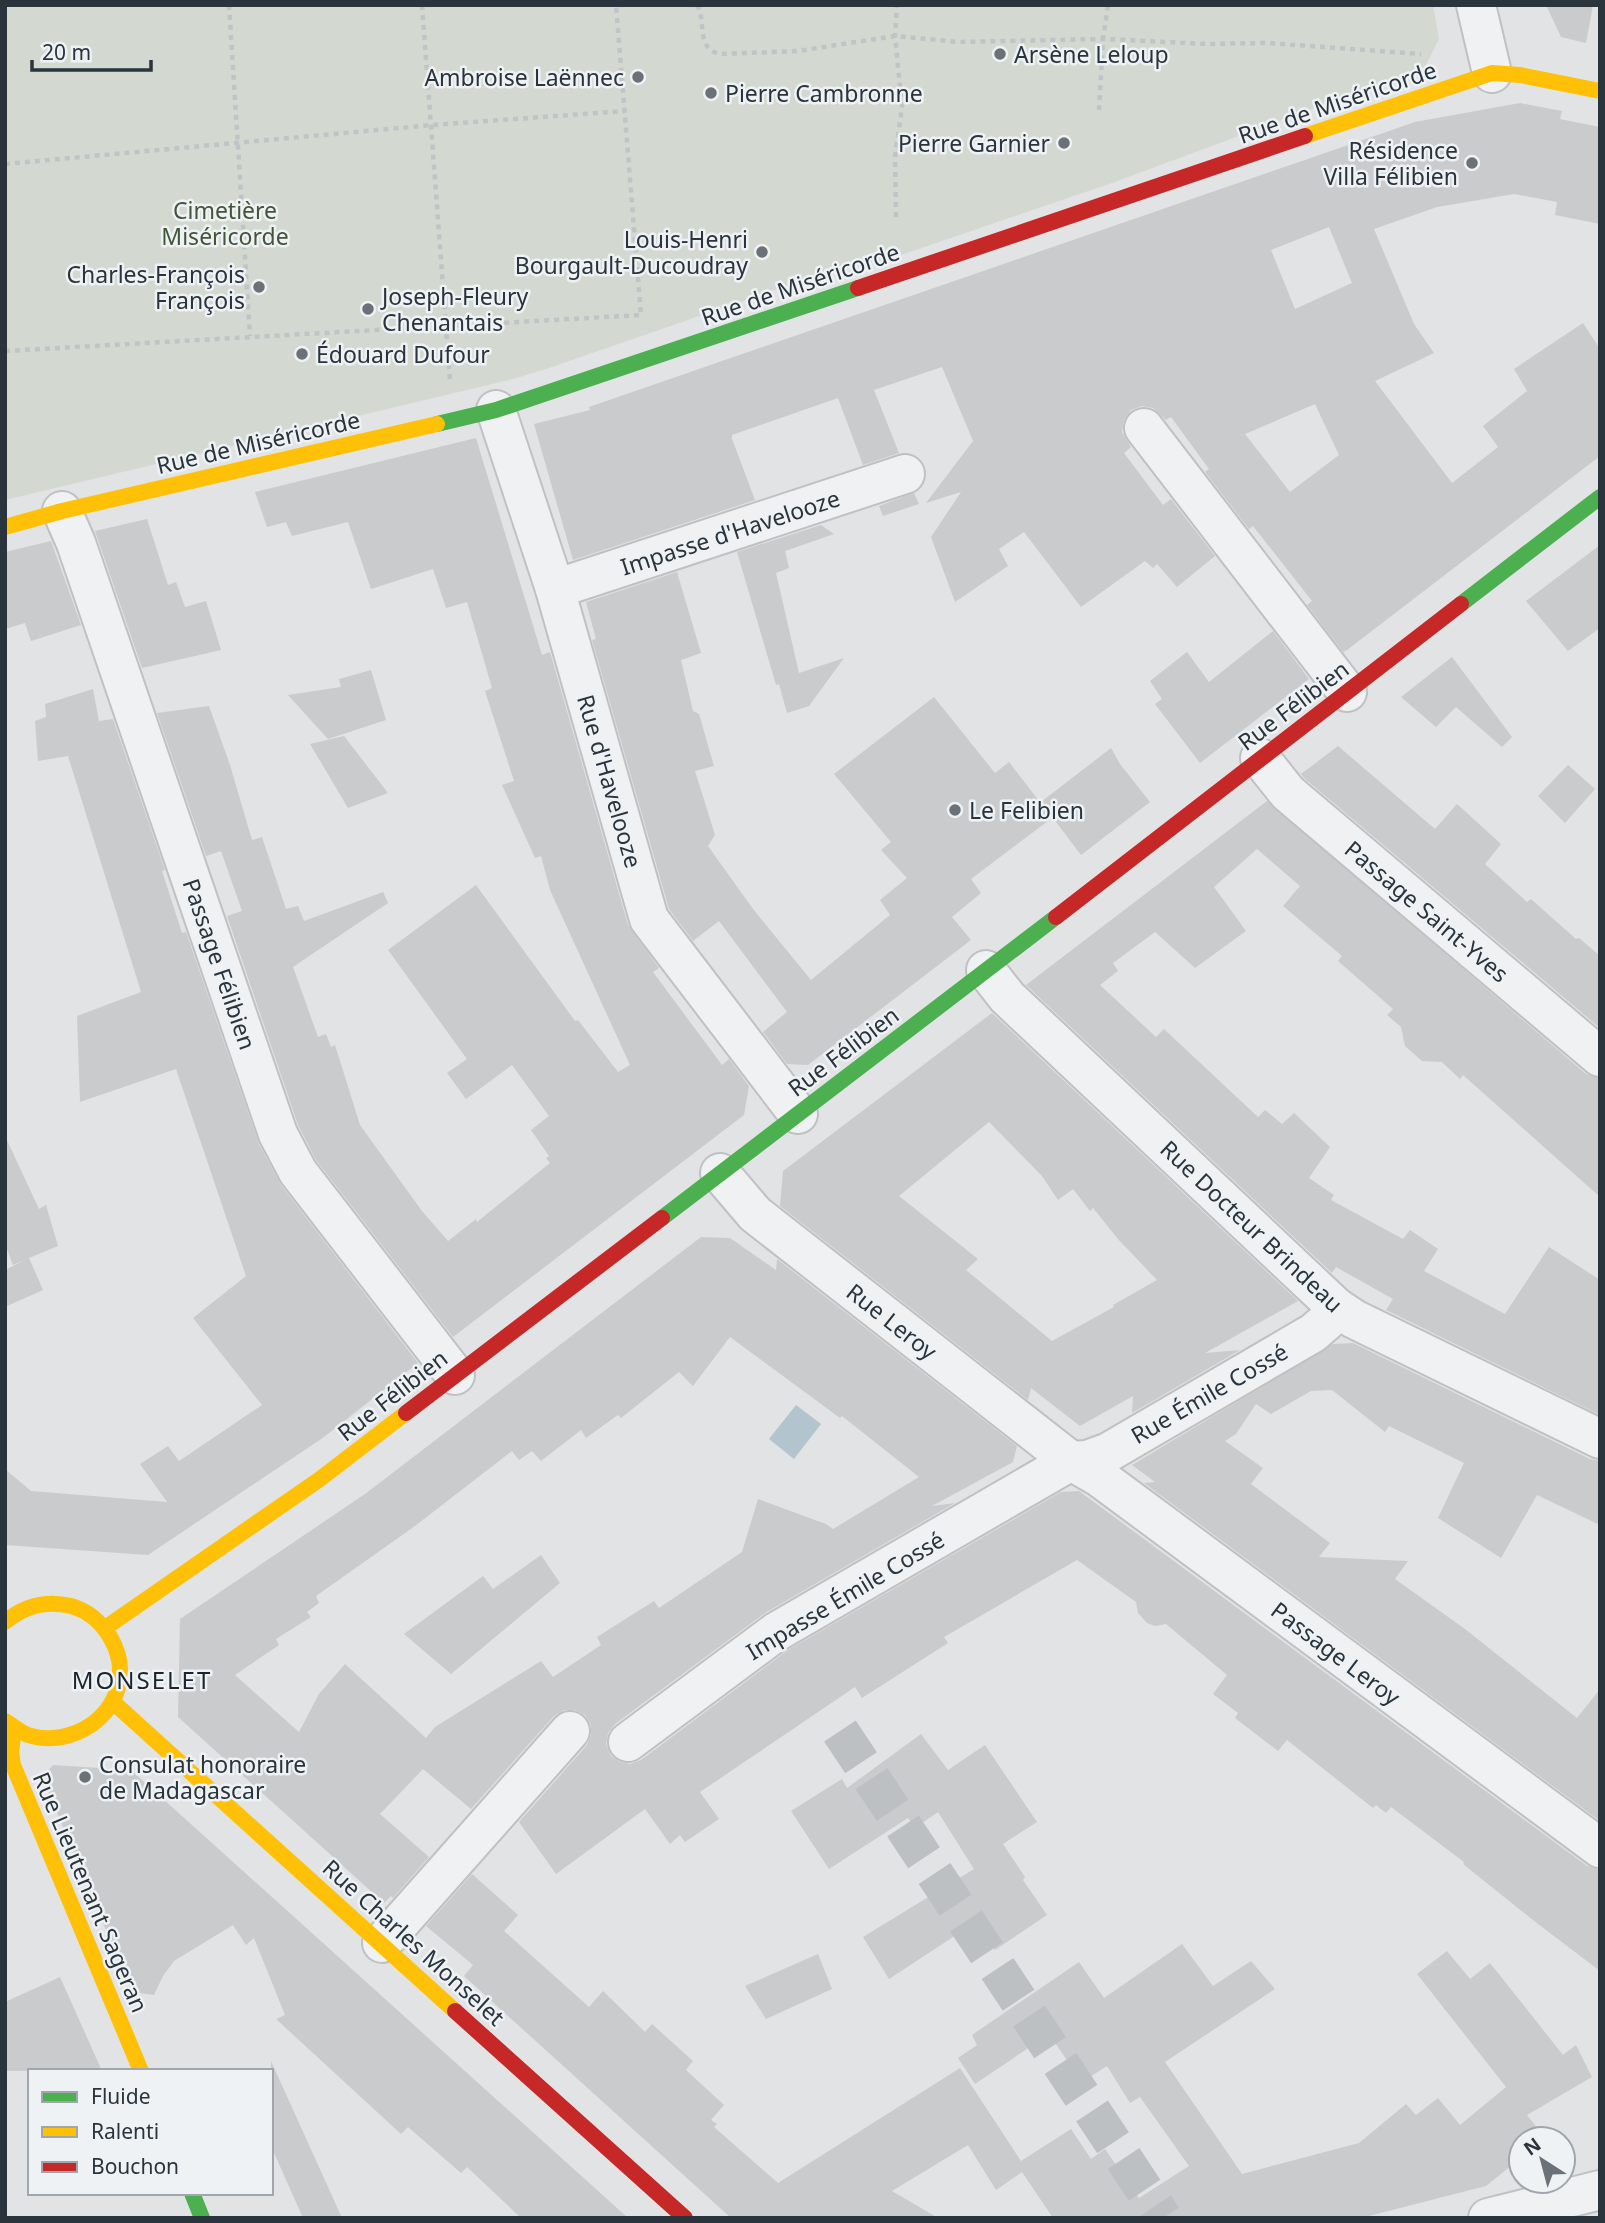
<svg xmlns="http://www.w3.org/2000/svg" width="1605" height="2223" font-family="'Noto Sans',sans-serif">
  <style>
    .green { fill: #d3d9d1 }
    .water { fill: #b2c4cd }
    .building { fill: #c9cbcd; fill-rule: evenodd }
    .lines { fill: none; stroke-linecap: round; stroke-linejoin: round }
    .street-tunnel { stroke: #bcc0c3; stroke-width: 38; stroke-dasharray: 38 19; stroke-linecap: butt }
    .street-casing { stroke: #bfc1c3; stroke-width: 42 }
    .path { stroke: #c1c4c6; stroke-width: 4.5; stroke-dasharray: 5 5; stroke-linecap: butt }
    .street { stroke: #f0f1f3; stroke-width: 38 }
    .fast { stroke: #4caf50; stroke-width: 16 }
    .slow { stroke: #ffc107; stroke-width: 16 }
    .jam { stroke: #c62828; stroke-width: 16 }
    .poi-dot { fill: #6a7177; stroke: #eff2f5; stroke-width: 2.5 }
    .labels { text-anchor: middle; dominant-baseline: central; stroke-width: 5; stroke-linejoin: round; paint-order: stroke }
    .poi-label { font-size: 23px; fill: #2a343c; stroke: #eff2f5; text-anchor: start }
    .street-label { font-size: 23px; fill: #2a343c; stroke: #eff2f5 }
    .park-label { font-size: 23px; fill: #435639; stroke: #eff2f5 }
    .neighbourhood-label { font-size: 24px; letter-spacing: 2px; fill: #1c252d; stroke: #eff2f5 }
  </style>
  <rect width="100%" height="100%" fill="#e1e3e5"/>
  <path class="green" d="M5,5H1433L1439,39L1425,67L1112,183L898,256L815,276L546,369L513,379L5,500Z"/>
  <path class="water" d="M796,1405L821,1424L794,1459L769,1439Z"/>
  <g class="building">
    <path d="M1546,5H1593L1586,43L1561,37Z"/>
    <path d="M1520,103L1562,111L1560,119L1600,127V224L1555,215L1557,202L1514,194L1437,207L1374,229L1414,324L1434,353L1375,381L1452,483L1498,447L1483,426L1527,391L1514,369L1583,323L1600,349V456L1347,650L1343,652L1307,605L1312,601L1253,526L1249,529L1205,472L1209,469L1171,417L1166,420L1153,408L1142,406L1131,410L1124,420L1122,432L1131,447L1124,453L1163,505L1171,499L1215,556L1177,587L1157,564L1153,568L1145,561L1081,607L1024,532L999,549L1008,566L955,602L931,537L961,492L926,503L973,441L942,367L874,390L899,453L863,465L838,398L732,435V439L755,500L573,560L534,424L590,410L589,407L1415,122ZM1329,227L1352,283L1295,309L1271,250ZM1315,404L1339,455L1290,492L1245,434Z"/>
    <path d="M476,438L542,655L550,652L628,925L659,968L653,972L722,1065L729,1059L749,1086L744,1115L453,1337L316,1160L298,1125L227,916L242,911L221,851L206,856L157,713L209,706L230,765L252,840L262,837L286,909L298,906L304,921L383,892L388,903L293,967L318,1037L326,1034L331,1047L335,1045L360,1125L422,1211L448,1241L476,1219L477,1222L550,1163L546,1158L549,1156L531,1130L549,1116L512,1065L466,1099L447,1073L467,1059L388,950L476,885L575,1021L578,1020L618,1072L630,1065L550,890L541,856L535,858L502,785L514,781L485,691L492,688L467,602L446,608L433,569L371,589L348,522L292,536L286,522L267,527L255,492Z"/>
    <path d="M914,493L919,504L883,516L879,506Z"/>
    <path d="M147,519L168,585L176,582L185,607L206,601L221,650L142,668L95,531Z"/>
    <path d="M821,525L834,534L785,551L789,568L776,573L799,673L844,658L809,706L787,713L779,684L776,685L737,552Z"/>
    <path d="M51,541L81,625L31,641L25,623L5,629V552Z"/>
    <path d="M1600,545V628L1568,651L1526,601Z"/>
    <path d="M677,572L701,653L681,660L693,711L699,714L714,766L695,771L715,835L708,846L753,909L811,980L890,915L880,900L907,878L881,850L891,842L834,774L934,697L995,773L1009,762L1052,818L971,879L981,893L952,917L971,940L808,1065L787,1064L763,1032L787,1012L719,921L693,941L669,909L592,640L596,639L586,602Z"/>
    <path d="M1273,631L1309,679L1200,763L1155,704L1162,699L1150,681L1187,652L1209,682Z"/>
    <path d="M1452,657L1512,737L1502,747L1456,707L1436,727L1401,697Z"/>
    <path d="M371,670L386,720L328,739L288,695L341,687L339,679Z"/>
    <path d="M93,689L99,721L113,719L165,870L162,871L182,933L186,932L259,1144L281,1185L418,1363L324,1437L148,1555L5,1545V1469L31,1491L167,1502L140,1464L168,1446L179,1461L262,1405L193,1318L246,1276L176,1069L80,1102L77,1016L141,992L68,756L38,761L35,721L46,717L45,704Z"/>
    <path d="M344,736L388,793L348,808L310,744Z"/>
    <path d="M1338,746L1435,829L1457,804L1501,844L1485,864L1527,902L1531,899L1576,939L1579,938L1600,956V1028L1304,778L1301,774Z"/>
    <path d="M1111,748L1120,764L1150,802L1081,855L1041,802Z"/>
    <path d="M1568,765L1595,789L1565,823L1538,796Z"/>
    <path d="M1267,801L1586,1074L1600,1078V1197L1463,1075L1460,1079L1442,1062L1422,1061L1405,1046L1401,1027L1387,1015L1393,1009L1338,961L1342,956L1283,906L1300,886L1257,849L1214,887L1246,931L1195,968L1155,932L1113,963L1118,971L1100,985L1156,1037L1164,1029L1258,1117L1265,1110L1282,1124L1294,1113L1330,1147L1309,1178L1334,1195L1331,1200L1403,1239L1410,1230L1438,1249L1424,1271L1505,1314L1549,1247L1600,1280V1415L1386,1310L1393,1299L1336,1267L1332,1273L1026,985Z"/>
    <path d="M992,1013L1298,1301L1205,1353L1240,1350L1132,1413L1133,1396L1080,1426L1031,1388L1028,1400L780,1206L783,1171ZM989,1122L1042,1176L1058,1200L1073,1189L1090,1211L1093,1208L1118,1239L1157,1280L1113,1305L1114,1307L1052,1341L966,1270L978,1259L899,1196Z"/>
    <path d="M5,1136L39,1209L46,1205L58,1246L29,1258L43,1290L5,1307V1270L25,1260L13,1265L5,1244Z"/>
    <path d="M701,1237L730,1238L776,1270L777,1259L1017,1446L1013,1462L932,1506L955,1503L765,1613L615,1724L608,1733L606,1744L611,1756L620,1762L630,1764L641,1760L788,1650L1061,1492L1079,1491L1587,1866L1600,1869V1971L1538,1924L1463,1864L1464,1862L1391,1807L1386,1813L1376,1805L1373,1808L1287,1740L1278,1751L1235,1718L1238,1713L1213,1694L1227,1675L1166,1624L1155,1626L1147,1623L1138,1613L1136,1602L1077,1560L944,1637L948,1643L862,1698L855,1687L700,1792L719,1819L685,1842L680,1835L670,1844L645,1809L556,1874L519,1822L587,1745L591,1735V1725L585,1715L575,1710H564L554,1716L471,1809L423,1769L380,1814L429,1857L393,1898L391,1896L384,1903L178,1717L180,1619L365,1494ZM730,1337L840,1418L842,1416L919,1477L833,1529L826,1524L758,1499L742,1552L659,1608L654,1601L597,1637L601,1645L553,1677L541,1661L435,1727L426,1738L345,1664L319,1694L299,1732L235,1675L279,1645L276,1639L311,1617L307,1612L319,1603L316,1596L415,1526L512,1451L519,1460L532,1451L541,1461L581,1430L586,1438L618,1415L621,1418L679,1372L693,1386Z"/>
    <path d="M1353,1343L1590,1459L1600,1461V1525L1537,1495L1501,1558L1438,1518L1464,1463L1389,1426L1385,1432L1332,1390L1311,1391L1271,1414L1256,1404L1236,1434L1225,1441L1263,1468L1251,1484L1330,1543L1319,1557L1408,1561L1395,1579L1465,1629L1577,1718L1600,1689V1821L1144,1483L1155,1482L1132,1465L1333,1344Z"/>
    <path d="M541,1555L560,1583L451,1674L404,1634L483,1576L493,1589Z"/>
    <path d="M921,1734L948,1770L985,1745L1037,1822L1003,1844L1025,1877L1023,1880L1047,1915L995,1950L976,1922L889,1979L863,1937L974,1869L938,1812L915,1828L908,1818L829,1869L791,1811L842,1779L847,1788Z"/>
    <path d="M53,1765L131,1770L628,2218H521L467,2167L461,2173L408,2127L401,2134L276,2019L285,2015L254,1938L246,1945L233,1925L174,1961L163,1976L154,1995L132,1992L42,1777Z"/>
    <path d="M472,1874L518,1915L504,1931L589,2007L603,1991L645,2032L652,2024L693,2061L686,2070L724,2105L711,2120L717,2124L714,2127L778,2183L960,2068L1021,2161L1071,2129L1091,2159L1105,2149L1139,2198L1189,2166L1140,2097L1130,2103L1107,2066L1082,2082L1049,2034L975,2084L958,2058L977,2045L972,2035L1079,1962L1104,1998L1182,1944L1213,1986L1251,1961L1275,1989L1165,2062L1242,2174L1359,2143L1406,2104L1416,2115L1438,2098L1460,2125L1506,2087L1417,1974L1447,1951L1470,1979L1490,1963L1563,2055L1576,2045L1592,2077L1527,2115L1546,2139H1521V2167L1517,2161L1486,2186L1361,2218H1053L1022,2172L996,2190L968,2145L892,2191L938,2218H731L464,1976L473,1965L426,1926Z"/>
    <path d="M818,1954L832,1989L766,2019L745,1986Z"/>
    <path d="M60,1977L102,2071H5V2002Z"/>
    <path d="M271,2061L342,2218H303L271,2146Z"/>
  </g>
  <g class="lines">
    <path class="street-tunnel" d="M840,1731L1163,2218"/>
    <g class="street-casing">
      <g id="street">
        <path d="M1476,5L1492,73"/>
        <path d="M496,410L555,589L649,919L798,1114"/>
        <path d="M1144,428L1347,692"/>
        <path d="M62,511L76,543L278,1134L298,1172L455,1375"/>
        <path d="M555,589L905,474"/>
        <path d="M1260,758L1288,793L1600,1057"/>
        <path d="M986,970L1007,997L1336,1307L1354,1319L1600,1439"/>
        <path d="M720,1173L755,1214L1071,1461L1099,1477L1600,1848"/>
        <path d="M628,1742L776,1632L1071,1461L1087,1460L1109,1452L1313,1333L1328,1320L1336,1307"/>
        <path d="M382,1943L570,1731"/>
        <path d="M1488,2218L1600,2190"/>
      </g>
    </g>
    <g class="path">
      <path d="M229,5L250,336"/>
      <path d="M422,5L450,381"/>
      <path d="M697,5C707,22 695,50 721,54L798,51L895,36L959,42L1103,39L1208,44L1267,43L1421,54"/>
      <path d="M1099,110L1103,39L1108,5"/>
      <path d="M5,164L432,125L625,111"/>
      <path d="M896,217L895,157L902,107L895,36L897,5"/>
      <path d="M5,351L641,315L616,5"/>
    </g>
    <use href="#street" class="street"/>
    <g class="fast">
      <path d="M437,424L496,410L858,288"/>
      <path d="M1461,604L1600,497"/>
      <path d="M662,1218L1056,917"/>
      <path d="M192,2193L202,2218"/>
    </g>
    <g class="slow">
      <path d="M1305,136L1492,73L1520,75L1600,91"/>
      <path d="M5,527L62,511L437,424"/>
      <path d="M5,1622C24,1606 46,1600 71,1606C104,1615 127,1653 118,1687C109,1724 65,1747 28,1735C20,1732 12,1725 5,1721"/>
      <path d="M105,1628L320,1479L406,1413"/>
      <path d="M113,1702L455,2011"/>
      <path d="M14,1728L11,1752L13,1765L141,2071"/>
    </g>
    <g class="jam">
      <path d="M858,288L1305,136"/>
      <path d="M1056,917L1461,604"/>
      <path d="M406,1413L662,1218"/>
      <path d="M455,2011L685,2218"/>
    </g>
  </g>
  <g class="poi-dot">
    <circle cx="1000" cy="54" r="7"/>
    <circle cx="638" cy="77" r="7"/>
    <circle cx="711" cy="93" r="7"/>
    <circle cx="1064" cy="143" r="7"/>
    <circle cx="1472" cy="163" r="7"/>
    <circle cx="762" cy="252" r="7"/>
    <circle cx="259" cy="287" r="7"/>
    <circle cx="368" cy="309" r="7"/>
    <circle cx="302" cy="354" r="7"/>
    <circle cx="955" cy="810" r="7"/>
    <circle cx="85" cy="1777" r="7"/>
  </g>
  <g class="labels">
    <g class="poi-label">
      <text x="1014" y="54">Arsène Leloup</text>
      <text x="624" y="77" text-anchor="end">Ambroise Laënnec</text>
      <text x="725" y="93">Pierre Cambronne</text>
      <text x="1050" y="143" text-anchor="end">Pierre Garnier</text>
      <text x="1458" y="150" text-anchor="end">Résidence<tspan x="1458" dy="26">Villa Félibien</tspan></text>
      <text x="748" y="239" text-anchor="end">Louis-Henri<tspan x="748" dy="26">Bourgault-Ducoudray</tspan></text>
      <text x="245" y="274" text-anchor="end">Charles-François<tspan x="245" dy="26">François</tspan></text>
      <text x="382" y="296">Joseph-Fleury<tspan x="382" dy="26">Chenantais</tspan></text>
      <text x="316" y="354">Édouard Dufour</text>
      <text x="969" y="810">Le Felibien</text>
      <text x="99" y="1764">Consulat honoraire<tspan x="99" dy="26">de Madagascar</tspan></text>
    </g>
    <g class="street-label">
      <text transform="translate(1337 102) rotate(-19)">Rue de Miséricorde</text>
      <text transform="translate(800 284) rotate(-19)">Rue de Miséricorde</text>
      <text transform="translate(258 442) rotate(-13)">Rue de Miséricorde</text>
      <text transform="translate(730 532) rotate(-18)">Impasse d'Havelooze</text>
      <text transform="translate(1293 705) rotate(-37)">Rue Félibien</text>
      <text transform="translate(610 781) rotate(74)">Rue d'Havelooze</text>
      <text transform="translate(1427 911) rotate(40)">Passage Saint-Yves</text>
      <text transform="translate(220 964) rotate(71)">Passage Félibien</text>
      <text transform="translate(843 1051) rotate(-37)">Rue Félibien</text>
      <text transform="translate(1252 1226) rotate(43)">Rue Docteur Brindeau</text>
      <text transform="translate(892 1321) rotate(38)">Rue Leroy</text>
      <text transform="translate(1209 1393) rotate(-30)">Rue Émile Cossé</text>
      <text transform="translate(392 1395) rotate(-38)">Rue Félibien</text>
      <text transform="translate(845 1595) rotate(-31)">Impasse Émile Cossé</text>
      <text transform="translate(1336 1653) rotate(37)">Passage Leroy</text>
      <text transform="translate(91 1892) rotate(67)">Rue Lieutenant Sageran</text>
      <text transform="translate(414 1942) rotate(42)">Rue Charles Monselet</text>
    </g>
    <g class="park-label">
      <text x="225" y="210">Cimetière<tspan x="225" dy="26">Miséricorde</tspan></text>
    </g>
    <g class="neighbourhood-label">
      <text x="142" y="1679">MONSELET</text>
    </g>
  </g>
  <rect width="1605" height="2223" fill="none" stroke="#2a343c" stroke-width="14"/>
  <rect x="28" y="2069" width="245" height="126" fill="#eff2f5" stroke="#a0a6ab" stroke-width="2"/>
  <rect x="42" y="2092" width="35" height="10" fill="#4caf50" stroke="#a0a6ab" stroke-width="2"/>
  <text x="91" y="2104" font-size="21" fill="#2a343c">Fluide</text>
  <rect x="42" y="2127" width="35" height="10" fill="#ffc107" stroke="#a0a6ab" stroke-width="2"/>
  <text x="91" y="2139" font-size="21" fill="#2a343c">Ralenti</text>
  <rect x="42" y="2162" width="35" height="10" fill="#c62828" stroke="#a0a6ab" stroke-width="2"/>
  <text x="91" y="2174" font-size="21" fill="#2a343c">Bouchon</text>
  <g transform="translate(1542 2160) rotate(324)"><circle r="33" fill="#eff2f5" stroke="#a0a6ab" stroke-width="2"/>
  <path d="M0-5L12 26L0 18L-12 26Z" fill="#6a7177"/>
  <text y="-10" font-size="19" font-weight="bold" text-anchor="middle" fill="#2a343c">N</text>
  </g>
  <path d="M32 60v10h119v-10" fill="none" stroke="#2a343c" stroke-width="3.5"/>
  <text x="42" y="60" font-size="21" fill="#2a343c" stroke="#eff2f5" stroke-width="5" paint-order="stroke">20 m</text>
</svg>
